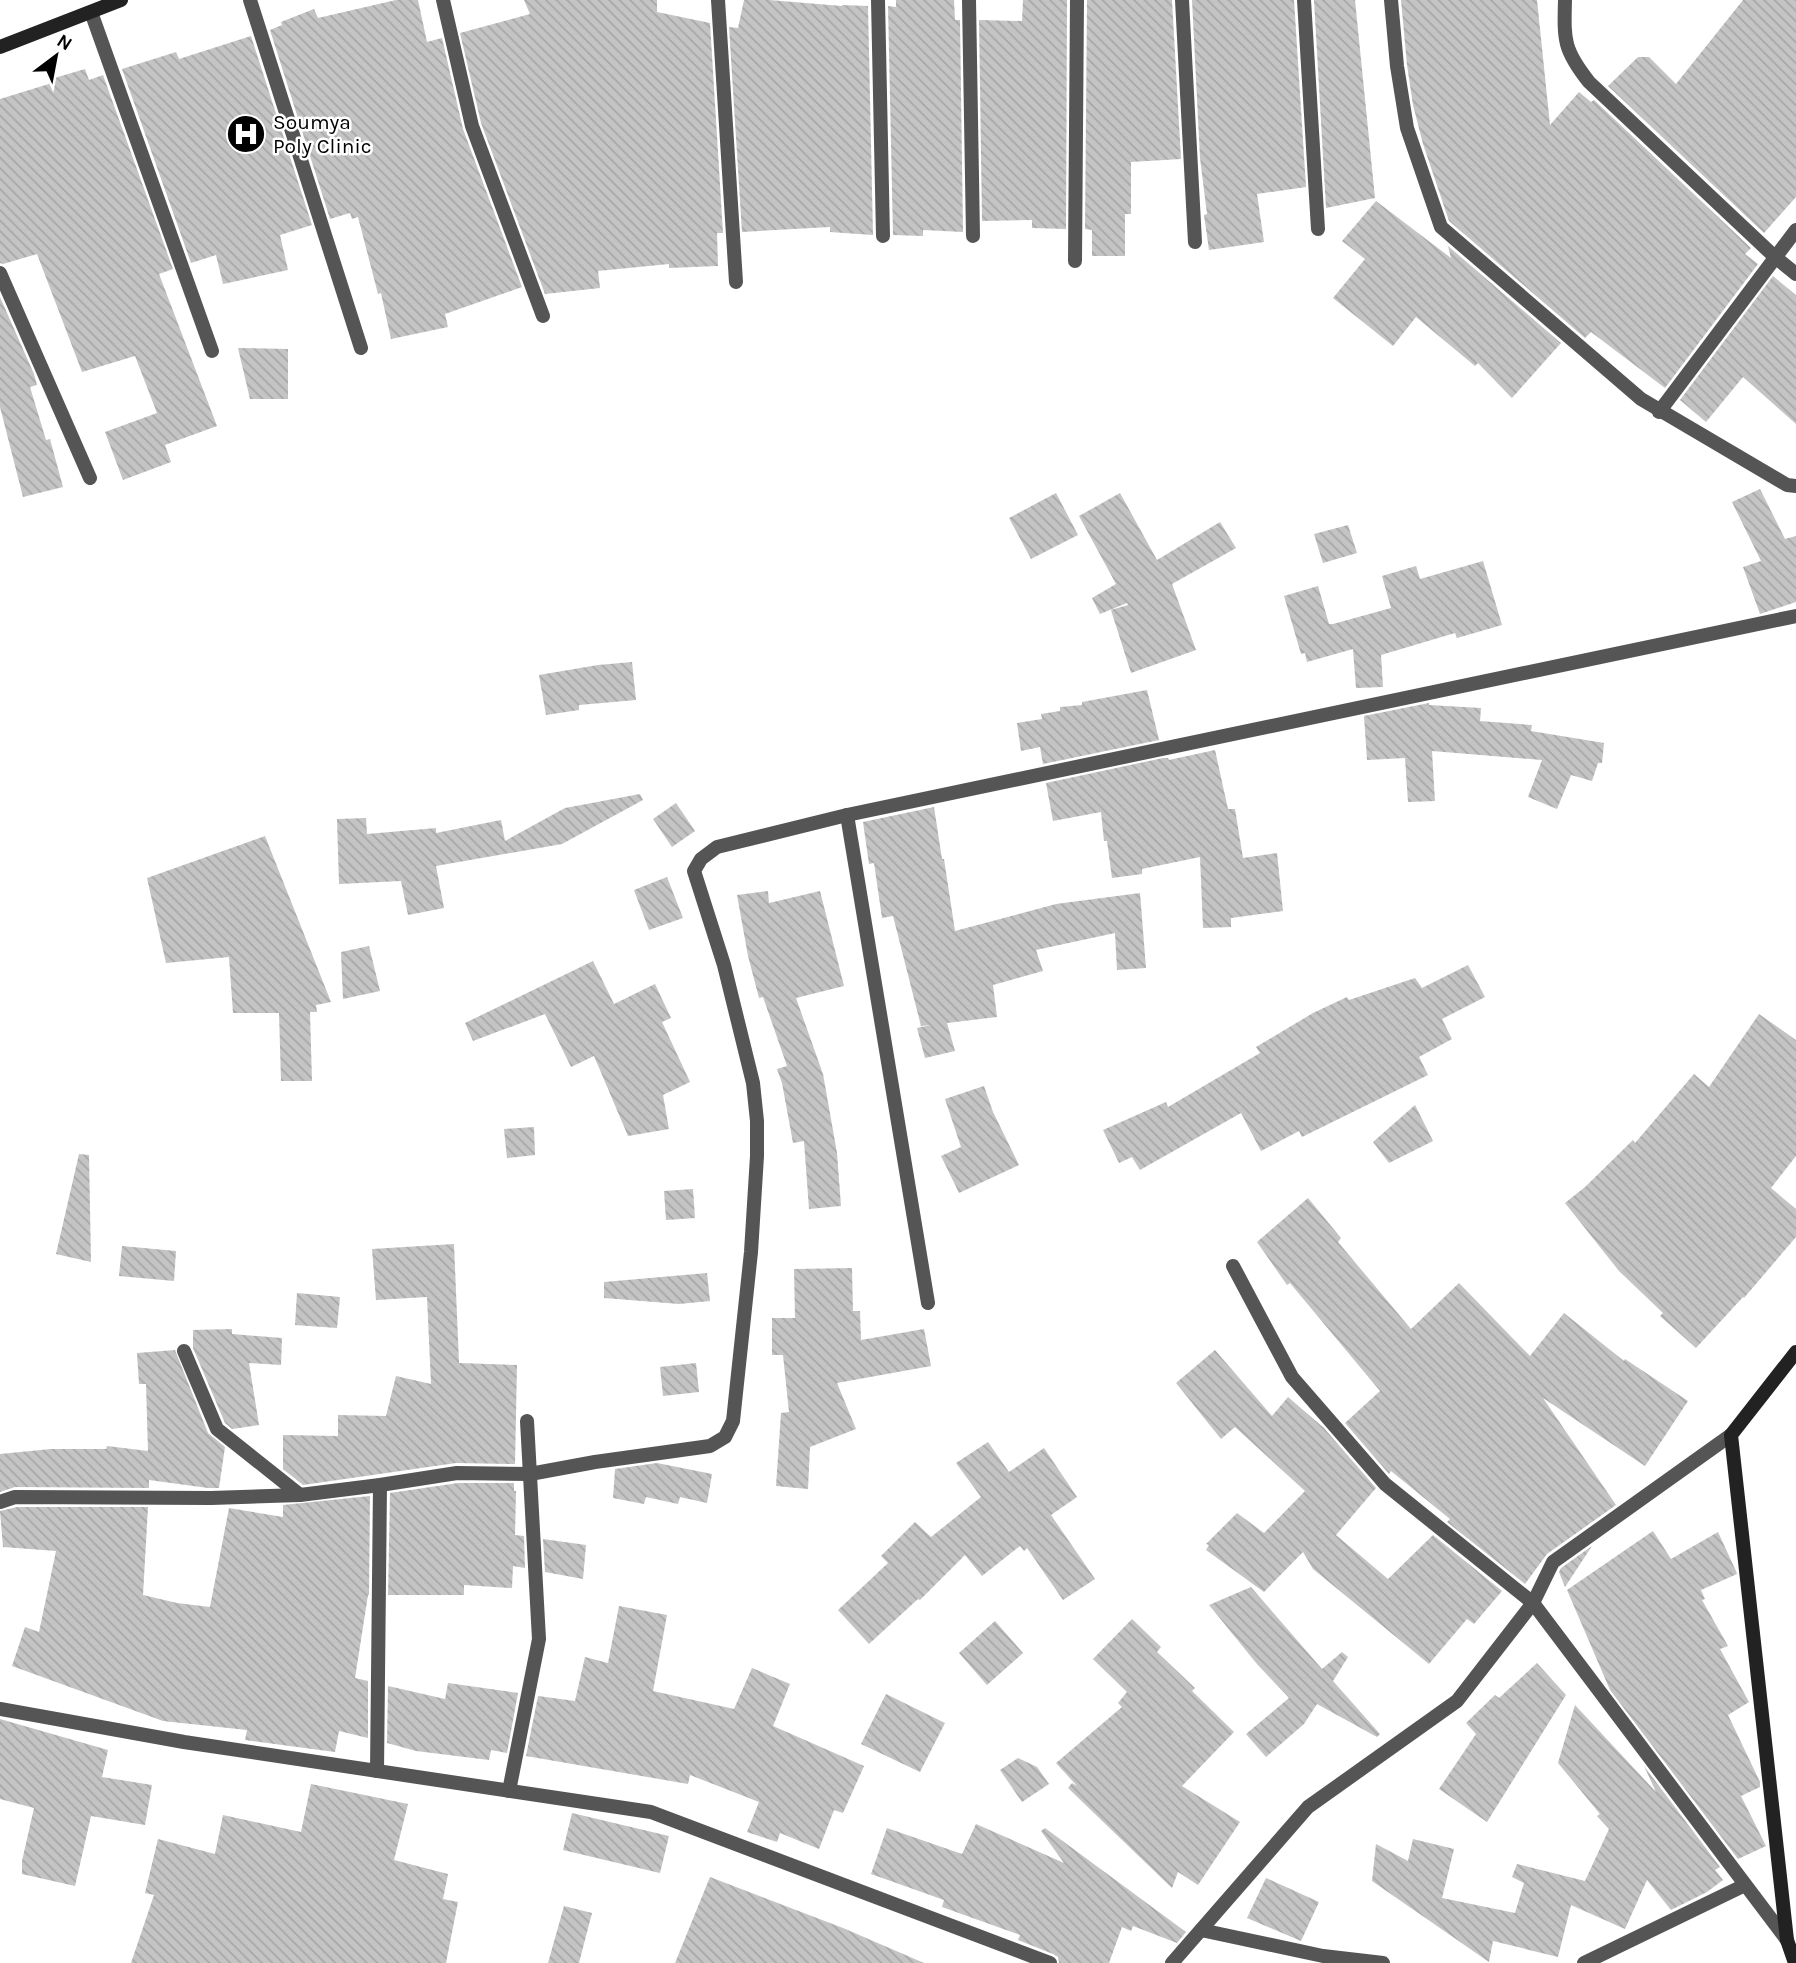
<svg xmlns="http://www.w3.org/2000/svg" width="1796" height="1963" font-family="Karla,sans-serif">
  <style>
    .building { fill: url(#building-back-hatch) }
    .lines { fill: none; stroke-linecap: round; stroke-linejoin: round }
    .street { stroke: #555; stroke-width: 14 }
    .secondary { stroke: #222; stroke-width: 14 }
    .labels { text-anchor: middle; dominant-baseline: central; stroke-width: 5; stroke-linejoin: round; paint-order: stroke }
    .poi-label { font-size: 21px; fill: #000; stroke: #fff; text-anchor: start }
  </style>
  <defs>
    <pattern id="building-back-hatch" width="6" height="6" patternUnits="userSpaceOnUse" patternTransform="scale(1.75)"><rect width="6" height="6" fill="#c4c4c4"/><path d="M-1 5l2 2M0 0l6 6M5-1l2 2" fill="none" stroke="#a7a7a7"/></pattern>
  </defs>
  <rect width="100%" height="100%" fill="#fff"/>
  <g class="building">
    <path d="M396,0H418L427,42L442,38L463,129L522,287L445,314L448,327L391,339L381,293L378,294L358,217L352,219L350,213L330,219L270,30L282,25L281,22L314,9L318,18Z"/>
    <path d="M524,0H657V12L710,23L723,233H717L718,266L669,268V264L598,271L600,288L545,294L481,123L460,33L530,14Z"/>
    <path d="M744,0H769L842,6V5L868,6L873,235L830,232V227L742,232L729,27L738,28Z"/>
    <path d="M896,0H954L955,20H960L963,232L923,230V236L893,235L888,6L896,7Z"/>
    <path d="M1023,0H1067L1066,229L1032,228V220L982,221L979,20L1022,21Z"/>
    <path d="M1087,0H1172L1181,159L1131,162V214H1125V256H1092V230L1085,229Z"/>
    <path d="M1192,0H1294L1306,187L1257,194L1264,242L1209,250L1204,215L1207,214L1200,158Z"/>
    <path d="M1314,0H1355L1375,198L1326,208Z"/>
    <path d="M1401,0H1537L1550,125L1579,92L1591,102L1594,100L1751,248L1745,254L1758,264L1665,388L1591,332L1585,338L1449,221L1423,144L1413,105L1407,65Z"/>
    <path d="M1743,0H1796V197L1764,233L1608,86L1638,57H1649L1676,84Z"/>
    <path d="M251,36L312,225L280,235L288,270L223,284L216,255L191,263L122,69L176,52L179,59Z"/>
    <path d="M85,69L89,80L103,75L173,269L159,274L217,426L165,445L171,462L123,480L105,432L157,413L135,356L82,372L37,254L3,264L0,263V99L52,83L51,79Z"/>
    <path d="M1376,201L1451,258L1448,246L1561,343L1512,398L1478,363L1475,366L1416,317L1393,346L1333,298L1365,259L1342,241Z"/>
    <path d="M1773,276L1796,295V424L1743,377L1706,422L1680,400Z"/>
    <path d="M0,297L34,374L37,385L30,387L46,440L50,439L63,487L23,497L0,407Z"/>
    <path d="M238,348L288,349V399H250Z"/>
    <path d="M1760,489L1785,539L1796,536V602L1760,614L1743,567L1761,561L1732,502Z"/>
    <path d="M1056,493L1078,535L1031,559L1009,518Z"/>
    <path d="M1120,493L1157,560L1220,522L1236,548L1172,584L1196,650L1131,673L1111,610L1128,605L1127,603L1100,614L1092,598L1116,584L1079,516Z"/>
    <path d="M1348,525L1357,553L1323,563L1314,534Z"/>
    <path d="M1483,561L1502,625L1457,638L1455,633L1381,655L1383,687L1356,688L1353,649L1307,662L1305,653L1301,654L1284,596L1318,586L1329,624H1333L1391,608L1382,576L1416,566L1420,579Z"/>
    <path d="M632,662L636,700L579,705V710L546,715L539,675L598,665Z"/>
    <path d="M1147,690L1159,740L1043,764L1040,747L1021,751L1017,723L1042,719L1041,714L1060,711V707L1082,705V702Z"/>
    <path d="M1429,703V705L1481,708L1480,721L1532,725L1531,731L1604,743L1602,763H1598L1592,781L1571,775L1557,809L1528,797L1542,760L1432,751L1435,801L1408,802L1405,758L1367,760L1364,716Z"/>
    <path d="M1215,750L1228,809H1235L1243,858L1277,853L1283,911L1231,918V927L1203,928L1200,857L1142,869V874L1112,878L1107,841H1104L1101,812L1053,821L1046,783L1163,758H1168L1169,760Z"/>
    <path d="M640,794L643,800L562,844L436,866L444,908L408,915L401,881L339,884L337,819L366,818L367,834L436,828V833L501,820L505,841L565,808Z"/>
    <path d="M676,803L695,831L672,847L653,819Z"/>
    <path d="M934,807L942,859H944L955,931L1056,904L1140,893L1146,968L1117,970L1115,933L1036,950L1043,971L993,985L997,1017L947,1023L955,1051L925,1058L917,1028L931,1025L921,1026L893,916L882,918L874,863L869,864L863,822Z"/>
    <path d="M265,836L331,1002L316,1005L317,1012H310L312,1081H281L279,1013H233L229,957L166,963L147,878Z"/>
    <path d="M667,877L683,918L649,930L634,890Z"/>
    <path d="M768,891L769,903L820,891L844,986L796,998L823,1074L837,1153L841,1206L809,1209L804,1141L793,1143L782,1083L777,1069L787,1066L763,997L759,998L748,956L737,895Z"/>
    <path d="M369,946L380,991L343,999L341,952Z"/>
    <path d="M593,961L614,1004L655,984L671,1018L662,1022L690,1082L663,1095L669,1129L628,1136L594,1056L571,1067L545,1014L473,1041L465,1023Z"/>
    <path d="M1468,965L1485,997L1442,1019L1452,1039L1419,1057L1428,1075L1302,1137L1299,1131L1261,1151L1241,1113L1140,1170L1132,1157L1119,1163L1103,1130L1166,1102L1168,1107L1260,1053L1256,1047L1313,1013L1347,997L1349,1000L1415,978L1422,988Z"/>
    <path d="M1759,1014L1796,1040V1156L1771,1188L1796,1209V1237L1744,1298L1743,1297L1696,1348L1660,1316L1663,1313L1619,1271L1565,1203L1585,1187L1633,1140L1635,1143L1694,1074L1709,1087Z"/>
    <path d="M984,1086L993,1112L1019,1165L959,1193L941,1156L961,1147L945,1099Z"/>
    <path d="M1415,1105L1433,1141L1389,1163L1373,1142Z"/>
    <path d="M534,1127L535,1155L507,1158L504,1129Z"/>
    <path d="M79,1154L89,1155L91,1262L56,1254Z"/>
    <path d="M693,1189L695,1218L666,1220L664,1191Z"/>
    <path d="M1308,1198L1341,1238L1338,1242L1411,1329L1459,1283L1530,1356L1564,1313L1624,1361L1625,1359L1688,1401L1645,1466L1543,1398L1616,1505L1547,1554L1525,1584L1447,1522L1450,1519L1391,1471L1389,1474L1345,1423L1380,1391L1290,1283L1287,1285L1257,1242Z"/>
    <path d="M454,1244L459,1363L517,1365L515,1464L456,1463L303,1485L283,1469V1435L338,1436V1415L386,1416L396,1376L431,1384L427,1297L376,1300L372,1249Z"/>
    <path d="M122,1246L176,1251L174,1281L119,1276Z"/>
    <path d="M852,1268L853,1311H860L861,1340L924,1329L931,1366L837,1383L856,1429L810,1447L808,1489L776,1486L781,1413L789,1412L783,1355H772V1318H795L794,1269Z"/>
    <path d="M707,1273L710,1301L679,1304L604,1298V1282Z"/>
    <path d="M297,1293L340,1297L337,1328L295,1325Z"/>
    <path d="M232,1329V1334L282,1338L281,1365L249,1363L259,1425L232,1429L225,1423L193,1348V1330Z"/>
    <path d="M175,1350L208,1433L225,1447L219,1488H208L149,1480V1488L15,1487L0,1492V1454L51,1449H106L107,1446L148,1451L146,1384H139L137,1353Z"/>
    <path d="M1215,1350L1272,1416L1288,1397L1324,1428L1376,1488L1336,1535L1388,1579L1433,1535L1502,1591L1474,1624L1467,1619L1429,1664L1313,1569L1303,1552L1264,1592L1206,1550L1209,1545L1206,1544L1237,1513L1264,1533L1305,1491L1235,1427L1221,1439L1176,1383Z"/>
    <path d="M696,1363L699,1392L663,1396L660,1367Z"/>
    <path d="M988,1442L1009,1472L1044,1448L1077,1497L1051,1515L1095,1579L1063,1600L1027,1548L1024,1551L1020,1546L982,1576L965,1555L920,1600L918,1599L869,1644L838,1610L888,1563L881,1556L915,1522L931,1537L981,1497L956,1463Z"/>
    <path d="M657,1463L712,1474L707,1503L680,1497L678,1504L646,1497L644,1504L613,1498L615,1469Z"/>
    <path d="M458,1483H514V1491H516L515,1535L524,1536L525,1568L513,1566L512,1588L464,1585V1595H388L390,1493Z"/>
    <path d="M370,1496L369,1595H368L355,1678L368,1681V1738L339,1731L335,1752L245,1740L247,1730L163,1721L12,1666L25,1627L39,1632L56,1551L3,1547L0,1511L17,1507H148L143,1595L177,1603L210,1607L229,1508L283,1517V1505Z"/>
    <path d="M1653,1531L1671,1559L1718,1532L1736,1571L1737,1574L1701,1590L1705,1599L1702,1600L1728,1646L1720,1649L1749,1702L1728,1715L1760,1782V1787L1741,1796L1766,1846L1738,1859L1610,1690L1567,1590Z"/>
    <path d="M543,1539L586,1545L583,1579L545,1572Z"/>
    <path d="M1592,1546L1565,1587L1559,1572L1561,1568Z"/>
    <path d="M1251,1587L1322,1669L1342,1652L1348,1657L1333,1681L1380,1734L1377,1737L1317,1704L1304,1724L1266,1757L1246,1734L1289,1698L1257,1664L1209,1605Z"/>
    <path d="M619,1606L667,1615L653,1691L734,1709L752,1668L790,1684L773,1726L864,1766L843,1813L834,1810L819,1849L780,1833L777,1842L747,1832L759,1802L690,1775L688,1784L526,1756L538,1696L575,1701L585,1657L608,1663Z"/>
    <path d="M1132,1619L1161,1647L1157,1652L1195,1688L1192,1691L1234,1732L1182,1786L1240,1822L1198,1885L1178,1872L1172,1888L1068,1788L1072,1783L1077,1786L1056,1763L1122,1707L1118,1703L1127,1692L1093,1659Z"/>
    <path d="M995,1621L1023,1653L987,1685L959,1653Z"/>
    <path d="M1537,1663L1566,1695L1487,1822L1439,1789L1476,1734L1466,1723L1495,1695L1499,1698Z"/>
    <path d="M448,1683L518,1693L507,1753L491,1750L489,1760L416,1751L387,1743L388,1686L445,1699Z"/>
    <path d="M886,1694L945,1723L920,1772L861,1744Z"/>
    <path d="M1575,1705L1656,1792L1644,1766L1720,1867L1715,1870L1723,1880L1707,1892L1671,1910L1647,1880L1625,1929L1571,1905L1558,1957L1493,1941L1489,1962L1372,1881L1376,1844L1408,1861L1413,1839L1454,1849L1442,1898L1515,1913L1524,1883L1512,1877L1517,1864L1585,1881L1609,1829L1597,1816L1600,1814L1558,1763Z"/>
    <path d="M0,1719L108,1750L102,1777L152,1785L145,1825L91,1816L75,1886L22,1874V1861L34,1808L0,1799Z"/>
    <path d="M1018,1758L1037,1767L1049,1784L1022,1802L1000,1770Z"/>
    <path d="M311,1784L408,1804L394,1860L448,1874L443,1899L458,1902L446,1963H131L154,1895L145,1893L158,1839L215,1854L223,1815L301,1832Z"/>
    <path d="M572,1813L669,1836L660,1873L563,1850Z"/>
    <path d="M976,1824L1064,1863L1041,1831L1045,1828L1186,1932L1177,1943L1133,1926L1131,1931L1122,1927L1109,1963H1059L1058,1957L1053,1954L1018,1940L1020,1935L942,1907L944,1900L871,1874L887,1828L962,1854Z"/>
    <path d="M710,1877L843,1928L924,1963H675Z"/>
    <path d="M1266,1878L1319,1902L1301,1941L1247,1918Z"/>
    <path d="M564,1906L592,1913L579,1963H548Z"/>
  </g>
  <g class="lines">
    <g class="street">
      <path d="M250,0L361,348"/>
      <path d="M443,0L472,126L543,316"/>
      <path d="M718,0L736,282"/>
      <path d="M878,0L883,236"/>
      <path d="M969,0L973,236"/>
      <path d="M1182,0L1195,242"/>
      <path d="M1304,0L1318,229"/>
      <path d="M1391,0L1397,66L1407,128L1441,227L1641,399L1787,485L1796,486"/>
      <path d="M1565,0C1564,40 1563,49 1589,82L1775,257L1796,274"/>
      <path d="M91,12L212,351"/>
      <path d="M1075,261L1077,0"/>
      <path d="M0,273L90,478"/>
      <path d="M1659,412L1796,230"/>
      <path d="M847,815L928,1303"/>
      <path d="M1233,1266L1292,1377L1385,1484L1533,1603L1787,1940"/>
      <path d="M184,1351L217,1429L300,1495"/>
      <path d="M0,1502L15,1497L211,1498L300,1495L380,1485L457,1473L530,1474L595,1462L710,1446L725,1437L733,1421L751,1252L757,1156V1121L753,1083L724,965L694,871L701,859L717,847L847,815L1796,616"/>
      <path d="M0,1709L184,1742L651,1812L1050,1963"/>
      <path d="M377,1771L380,1485"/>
      <path d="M509,1791L539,1639L527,1421"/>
      <path d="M1201,1930L1323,1956L1383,1963"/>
      <path d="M1172,1963L1308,1807L1457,1701L1533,1603L1553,1562L1731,1435"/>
      <path d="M1584,1963L1745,1885"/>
    </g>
    <g class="secondary">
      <path d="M0,47L121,0"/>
      <path d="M1795,1963L1787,1940L1731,1435L1796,1352"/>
    </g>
  </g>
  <defs>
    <g id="hospital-disc" transform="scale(2.0125)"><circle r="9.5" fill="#000" stroke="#fff"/><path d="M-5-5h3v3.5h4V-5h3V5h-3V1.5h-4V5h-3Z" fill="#fff"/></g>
  </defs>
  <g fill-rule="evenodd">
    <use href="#hospital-disc" x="246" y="134"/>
  </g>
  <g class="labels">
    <g class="poi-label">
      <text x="273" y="122">Soumya<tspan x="273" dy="24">Poly Clinic</tspan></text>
    </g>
  </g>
  <g transform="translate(56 56) rotate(32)" stroke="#ffffff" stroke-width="5" paint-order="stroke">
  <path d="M0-5L12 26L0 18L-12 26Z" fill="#000000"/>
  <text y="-10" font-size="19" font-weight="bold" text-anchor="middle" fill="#000000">N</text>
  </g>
</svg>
